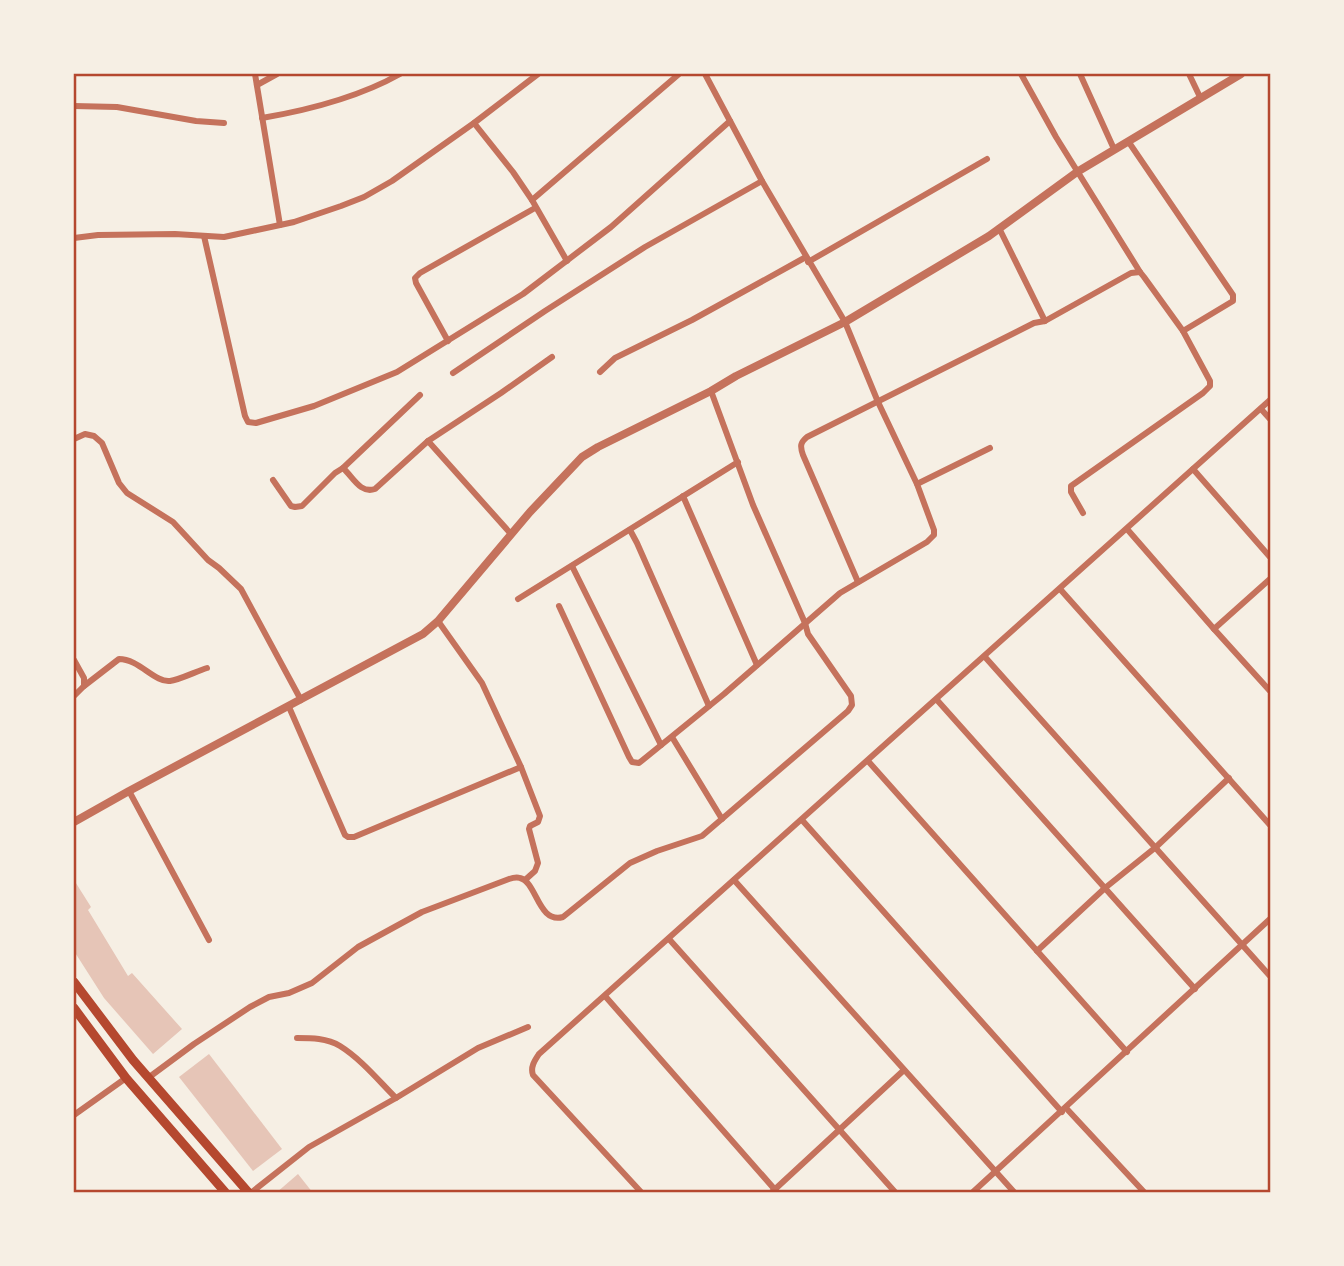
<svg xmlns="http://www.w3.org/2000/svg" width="1344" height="1266" font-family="Manrope,sans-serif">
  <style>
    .building { fill: #e6c5b7 }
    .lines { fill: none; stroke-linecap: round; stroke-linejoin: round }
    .minor { stroke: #c5725c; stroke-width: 6 }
    .tertiary { stroke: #c5725c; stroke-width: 8 }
    .secondary { stroke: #b5482f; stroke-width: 9 }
    .neatline { fill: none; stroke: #b5482f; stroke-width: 2.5 }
  </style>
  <rect width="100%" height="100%" fill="#f6efe4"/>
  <g class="building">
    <path d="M74,880L91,907L88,910L128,976L132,973L182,1029L153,1054L104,998L74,951Z"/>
    <path d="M209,1054L282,1149L253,1171L179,1077Z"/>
    <path d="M298,1174L313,1193H276Z"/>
  </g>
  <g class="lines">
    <g class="minor">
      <path d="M255,74L280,225"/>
      <path d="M1021,74L1056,137L1140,272"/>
      <path d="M1080,74L1114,149"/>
      <path d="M1189,74L1200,97"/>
      <path d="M257,85L277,74"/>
      <path d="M74,106L117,107L196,121L224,123"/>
      <path d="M262,118C309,110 359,97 400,74"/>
      <path d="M474,123L513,172L532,200L567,261"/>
      <path d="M532,200L679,74"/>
      <path d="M999,228L1045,321"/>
      <path d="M204,236L245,416L248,422L256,423L314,406L397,372L523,294L611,227L730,121"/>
      <path d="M74,238L98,235L175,234L224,237L294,222L341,206L364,197L392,181L474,123L538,74"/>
      <path d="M808,262L987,159"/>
      <path d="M448,341L416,283L415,278L420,273L535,208"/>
      <path d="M600,372L615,358L692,320L806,257"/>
      <path d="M453,373L545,311L645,247L762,181"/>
      <path d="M1261,409L1270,419"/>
      <path d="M74,439L85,434L94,436L102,443L119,483L127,493L173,522L208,560L219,568L241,589L301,700"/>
      <path d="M428,441L501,393L552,357"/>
      <path d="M343,468L420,395"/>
      <path d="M1193,469L1270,557"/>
      <path d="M273,480L291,506L295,507L302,506L335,473L343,468C353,477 360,494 375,489L428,441L511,534"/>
      <path d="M917,484L990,448"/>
      <path d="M683,496L757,665"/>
      <path d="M1083,513L1071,492V486L1203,393L1210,386V381L1183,331"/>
      <path d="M1127,529L1214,629L1270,691"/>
      <path d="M630,530L637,543L709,706"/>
      <path d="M572,566L661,745"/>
      <path d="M858,582L803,455C800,446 800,443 807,437L1034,323L1045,321L1131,273L1140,272L1144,277L1183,331L1233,301V295L1128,141"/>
      <path d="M1060,589L1270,825"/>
      <path d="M518,599L738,462"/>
      <path d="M559,606L629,757L632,762L639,763L724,694L840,593L927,542L934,535V530L917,484L878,402L845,322L762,181L705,74"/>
      <path d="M1214,629L1270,579"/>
      <path d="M985,657L1270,976"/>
      <path d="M74,660L84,678V686L74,696"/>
      <path d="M84,686L119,659C139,659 155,683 170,681C179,680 197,671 207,668"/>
      <path d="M937,700L1195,989"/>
      <path d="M289,707L345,835L348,837H354L521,767L482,683L438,621"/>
      <path d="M672,737L722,819"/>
      <path d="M868,761L1127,1052"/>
      <path d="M521,767L540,816L538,822L530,826L529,829L538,863L535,871L525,880"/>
      <path d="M129,791L209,940"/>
      <path d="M802,820L1062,1112"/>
      <path d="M734,880L1014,1192"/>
      <path d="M669,939L895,1192"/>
      <path d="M1037,951L1105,888L1156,847L1229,778"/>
      <path d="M605,996L777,1192"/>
      <path d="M297,1038C311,1038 327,1038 340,1046C361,1059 379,1081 396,1098"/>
      <path d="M148,1078L194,1044L250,1007L269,997L289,993L312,983L358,947L422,912L509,879C512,878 517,877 520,878C537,882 538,924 563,917L630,863L657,851L702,836L848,711L852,705L851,696L808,634L805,623L753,505L711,391"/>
      <path d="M1066,1108L1144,1192"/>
      <path d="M74,1115L126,1078"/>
      <path d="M252,1192L309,1147L396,1098L478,1048L528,1027"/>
      <path d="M641,1192L533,1075C530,1067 535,1060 539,1054L1270,400"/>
      <path d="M772,1192L904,1070"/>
      <path d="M973,1192L1270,919"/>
    </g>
    <path class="tertiary" d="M74,822L129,791L423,634L438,621L530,512L582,457L598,447L711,391L736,376L845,322L989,236L1077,172L1241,74"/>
    <g class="secondary">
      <path d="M74,982L133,1060L248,1192"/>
      <path d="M74,1008L126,1078L225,1192"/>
    </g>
  </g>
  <rect width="1344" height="1266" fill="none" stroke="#f6efe4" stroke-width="150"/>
  <rect x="75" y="75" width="1194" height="1116" class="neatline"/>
</svg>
